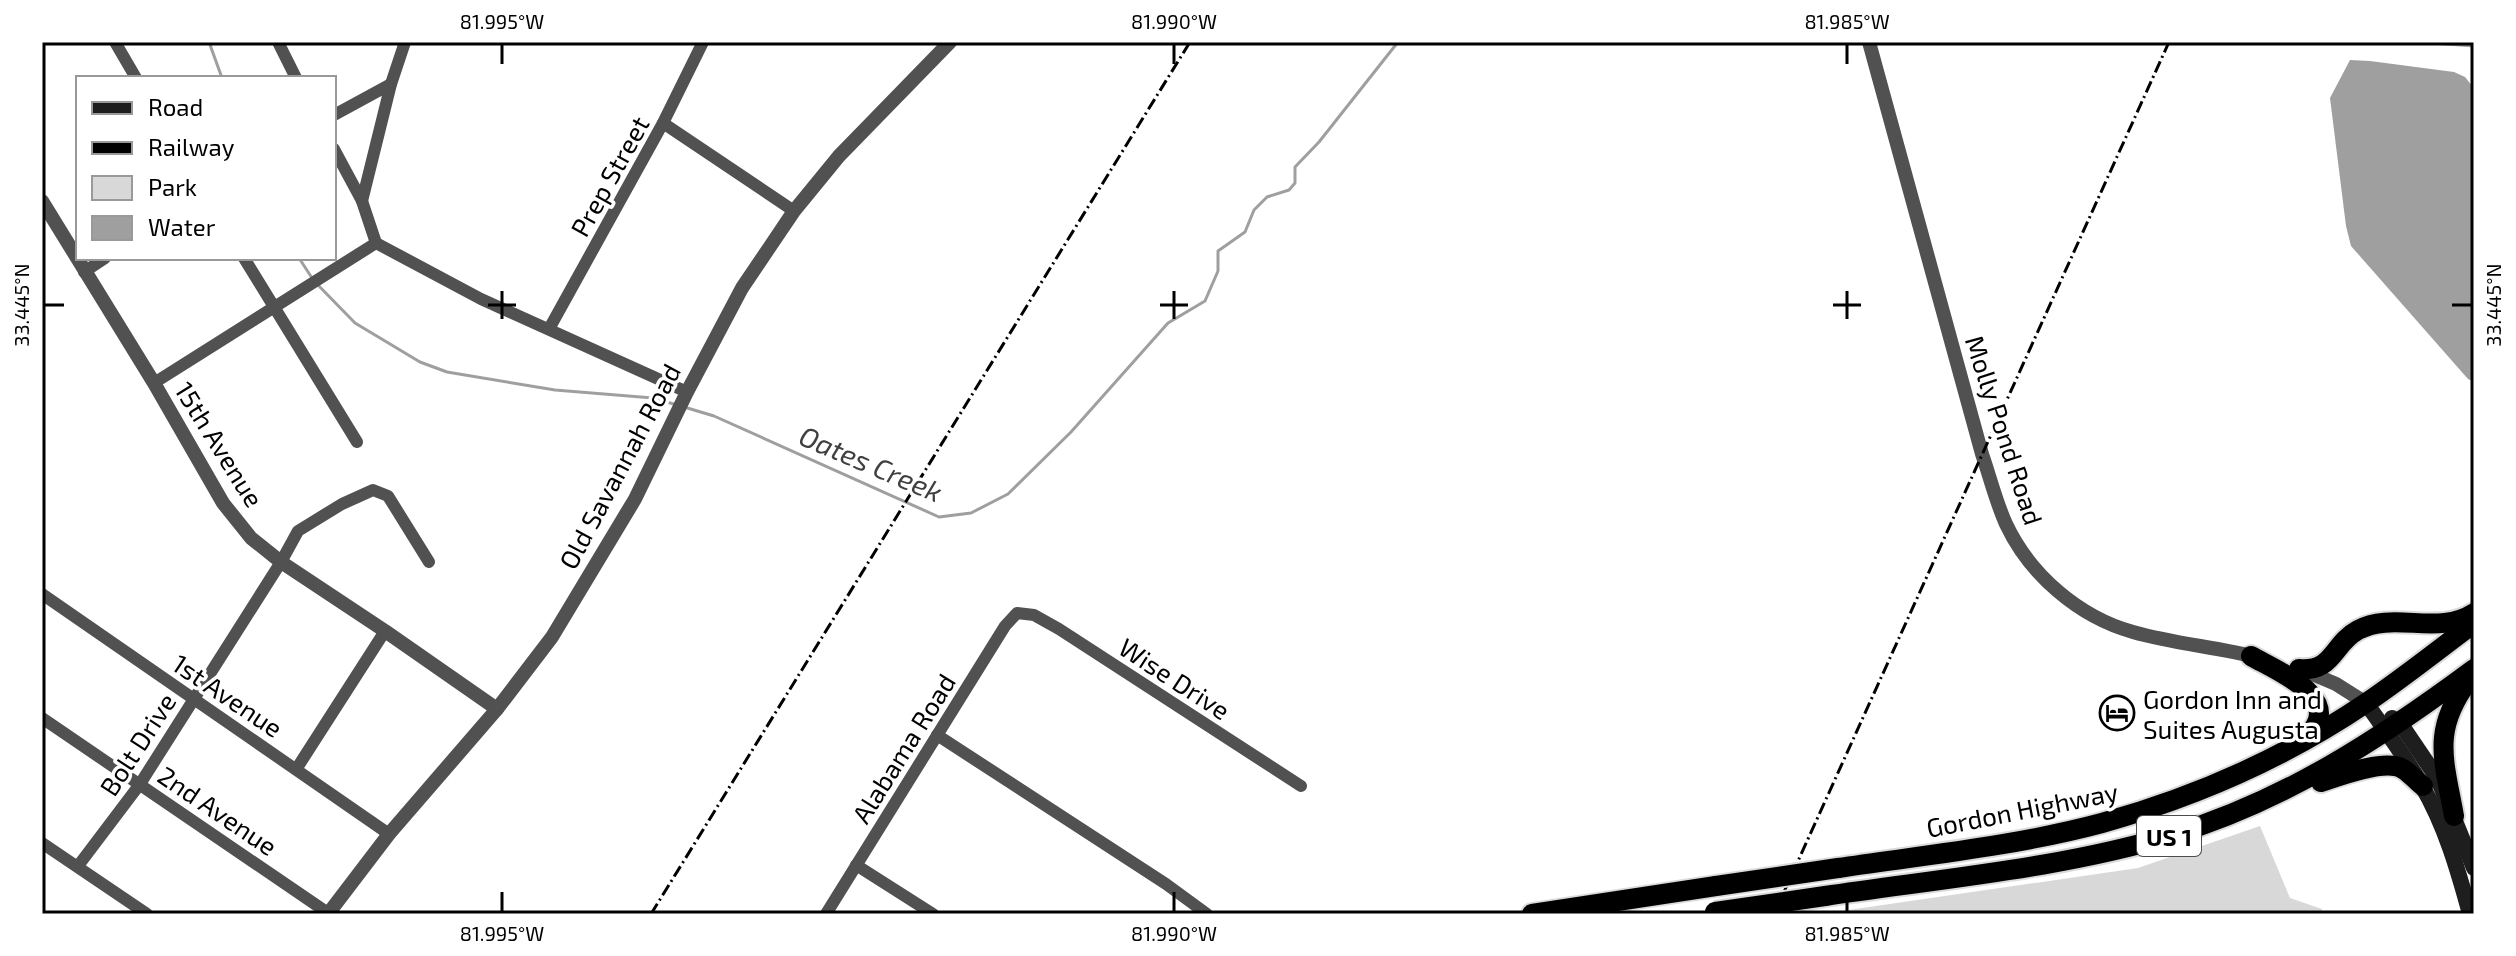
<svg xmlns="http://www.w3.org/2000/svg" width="2516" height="956" font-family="'Exo 2',sans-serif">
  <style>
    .green { fill: #d8d8d8 }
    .water { fill: #9f9f9f }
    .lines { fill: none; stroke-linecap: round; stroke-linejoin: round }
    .stream { stroke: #9f9f9f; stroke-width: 3 }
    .trunk-casing { stroke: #dbdbdb; stroke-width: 24 }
    .minor { stroke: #515151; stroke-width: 12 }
    .tertiary { stroke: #515151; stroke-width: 14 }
    .secondary { stroke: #1e1e1e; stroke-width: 16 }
    .trunk { stroke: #000; stroke-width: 20 }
    .rail { stroke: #000; stroke-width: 3; stroke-dasharray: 12 4 2 4; stroke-linecap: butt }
    .trunk-bridge-casing { stroke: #dbdbdb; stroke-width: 24; stroke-linecap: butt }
    .trunk-bridge { stroke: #000; stroke-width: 20 }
    .ticks { fill: none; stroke: #000; stroke-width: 3 }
    .labels { text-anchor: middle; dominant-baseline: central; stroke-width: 7; stroke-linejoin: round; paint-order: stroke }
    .shield { fill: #fff; stroke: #4c4c4c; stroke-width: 2 }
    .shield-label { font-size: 24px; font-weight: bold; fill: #000 }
    .street-label { font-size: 26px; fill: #000; stroke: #fff }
    .poi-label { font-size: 26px; fill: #000; stroke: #fff; text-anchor: start }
    .water-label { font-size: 28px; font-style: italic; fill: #404040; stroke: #fff }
    .neatline { fill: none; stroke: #000; stroke-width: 3 }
    .ticks-label { font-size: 20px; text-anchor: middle; fill: #000 }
  </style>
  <rect width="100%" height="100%" fill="#fff"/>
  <path class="green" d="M2260,826L2290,898L2322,909L2321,914H1821L2138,868Z"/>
  <path class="water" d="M2350,60L2370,61L2454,72L2465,77L2473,87L2474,382L2468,379L2351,246L2346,226L2330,98Z"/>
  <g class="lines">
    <g class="stream">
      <path d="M209,42L222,78"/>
      <path d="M2419,42L2474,46"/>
      <path d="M299,258L312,278"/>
      <path d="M317,284L355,323L420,362L447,372L555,390L653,398L677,405"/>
      <path d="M684,407L714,416L939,517L971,513L1008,494L1071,432L1168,323L1205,301L1218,271V251L1245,232L1254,210L1267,197L1289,190L1295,183V167L1319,142L1398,42"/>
    </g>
    <g class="trunk-casing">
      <g id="trunk">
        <path d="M2251,656C2277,671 2348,699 2306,737"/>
        <path d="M2299,669C2334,672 2332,644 2358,630C2393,611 2439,636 2474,613"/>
        <path d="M2321,782C2339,776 2386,758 2403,769C2410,773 2416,781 2423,786"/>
        <path d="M2454,816C2444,760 2431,730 2469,680"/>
        <path d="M1838,868C1926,855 2016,846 2102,823C2195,797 2286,757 2366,703C2403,678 2438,650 2474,623"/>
        <path d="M1825,896C1938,879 2064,868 2172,835C2285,801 2381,738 2474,669"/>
        <path d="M1532,914L1716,886"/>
      </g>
    </g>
    <g class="minor">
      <path d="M115,42L136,78"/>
      <path d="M278,42L296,78"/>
      <path d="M334,115L391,84"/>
      <path d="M663,123L794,211"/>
      <path d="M334,149L362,201L376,243L481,299L687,392"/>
      <path d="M362,201L391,84L405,42"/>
      <path d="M244,258L357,442"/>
      <path d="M84,272L105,258"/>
      <path d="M549,329L663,123L703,42"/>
      <path d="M154,383L376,243"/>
      <path d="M42,594L389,834"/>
      <path d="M42,718L328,913"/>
      <path d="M937,735L1166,884L1207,914"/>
      <path d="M297,768L385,631"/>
      <path d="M42,843L147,914"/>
      <path d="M856,865L933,914"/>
      <path d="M78,866L140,784L281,562L298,531L342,504L373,490L388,496L429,562"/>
      <path d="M826,914L1005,626L1017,613L1034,615L1059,629L1301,786"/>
    </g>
    <g class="tertiary">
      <path d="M1869,42L1982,454C1990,477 1996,502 2006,524C2030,575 2079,617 2133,632C2175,644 2218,647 2260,658"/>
      <path d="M42,201L154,383L223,503L251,538L281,562L385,631L497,709"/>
      <path d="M2303,670L2336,684L2366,703"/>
      <path d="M328,914L389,834L497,709L552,637L635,499L687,392L742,288L794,211L839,156L950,42"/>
    </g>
    <g class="secondary">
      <path d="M2366,703C2385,730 2406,757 2422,786C2445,825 2458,870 2470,914"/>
      <path d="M2392,718L2400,723L2438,779L2474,868"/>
    </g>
    <use href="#trunk" class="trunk"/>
    <g class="rail">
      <path d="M651,914L1190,42"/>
      <path d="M1774,914L2169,42"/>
    </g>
    <g class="trunk-bridge-casing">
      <g id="trunk-bridge">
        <path d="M1716,886L1838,868"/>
        <path d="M1715,912L1825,896"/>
      </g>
    </g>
    <use href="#trunk-bridge" class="trunk-bridge"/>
  </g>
  <path class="ticks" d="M502,44V64M1174,44V64M1847,44V64M502,291V319M1174,291V319M1847,291V319M44,305H64M488,305H516M1160,305H1188M1833,305H1861M2452,305H2472M502,892V912M1174,892V912M1847,892V912"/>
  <defs>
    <g id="hotel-ring" transform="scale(1.8)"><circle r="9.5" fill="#fff" stroke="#000" stroke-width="1.5"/><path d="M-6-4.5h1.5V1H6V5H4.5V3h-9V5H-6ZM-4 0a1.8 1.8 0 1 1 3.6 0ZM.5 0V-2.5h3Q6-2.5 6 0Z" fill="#000"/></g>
  </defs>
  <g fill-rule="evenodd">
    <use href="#hotel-ring" x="2117" y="713"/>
  </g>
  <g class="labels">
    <rect class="shield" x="2137" y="816" width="64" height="40" rx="6"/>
    <g class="shield-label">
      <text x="2169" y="836">US 1</text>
    </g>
    <g class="street-label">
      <text transform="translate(609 176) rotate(-61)">Prep Street</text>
      <text transform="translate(2005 430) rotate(72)">Molly Pond Road</text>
      <text transform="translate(220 444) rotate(58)">15th Avenue</text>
      <text transform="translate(619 466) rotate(-62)">Old Savannah Road</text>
      <text transform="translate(1175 678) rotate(33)">Wise Drive</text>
      <text transform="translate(228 695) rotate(34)">1st Avenue</text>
      <text transform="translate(137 744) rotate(-57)">Bolt Drive</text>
      <text transform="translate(903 748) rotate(-58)">Alabama Road</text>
      <text transform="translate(2022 809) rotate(-11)">Gordon Highway</text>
      <text transform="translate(218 810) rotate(34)">2nd Avenue</text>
    </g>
    <g class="poi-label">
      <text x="2143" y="698">Gordon Inn and<tspan x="2143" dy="30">Suites Augusta</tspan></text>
    </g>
    <g class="water-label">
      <text transform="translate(871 463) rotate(23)">Oates Creek</text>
    </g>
  </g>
  <rect width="2516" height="956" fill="none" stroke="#ffffff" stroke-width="88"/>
  <rect x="76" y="76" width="260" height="184" fill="#ffffff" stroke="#999999" stroke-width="2"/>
  <rect x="92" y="102" width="40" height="12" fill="#1e1e1e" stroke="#999999" stroke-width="2"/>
  <text x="148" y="116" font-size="24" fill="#000000">Road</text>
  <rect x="92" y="142" width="40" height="12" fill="#000000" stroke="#999999" stroke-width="2"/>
  <text x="148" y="156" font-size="24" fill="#000000">Railway</text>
  <rect x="92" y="176" width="40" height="24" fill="#d8d8d8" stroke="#999999" stroke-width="2"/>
  <text x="148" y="196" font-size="24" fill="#000000">Park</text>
  <rect x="92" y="216" width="40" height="24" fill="#9f9f9f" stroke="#999999" stroke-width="2"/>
  <text x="148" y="236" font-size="24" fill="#000000">Water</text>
  <rect x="44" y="44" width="2428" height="868" class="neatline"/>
  <g class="ticks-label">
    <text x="502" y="29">81.995°W</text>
    <text x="1174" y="29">81.990°W</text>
    <text x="1847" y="29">81.985°W</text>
    <text transform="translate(22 305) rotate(-90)" y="7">33.445°N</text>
    <text transform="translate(2494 305) rotate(-90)" y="7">33.445°N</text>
    <text x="502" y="941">81.995°W</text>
    <text x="1174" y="941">81.990°W</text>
    <text x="1847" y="941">81.985°W</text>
  </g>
</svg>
